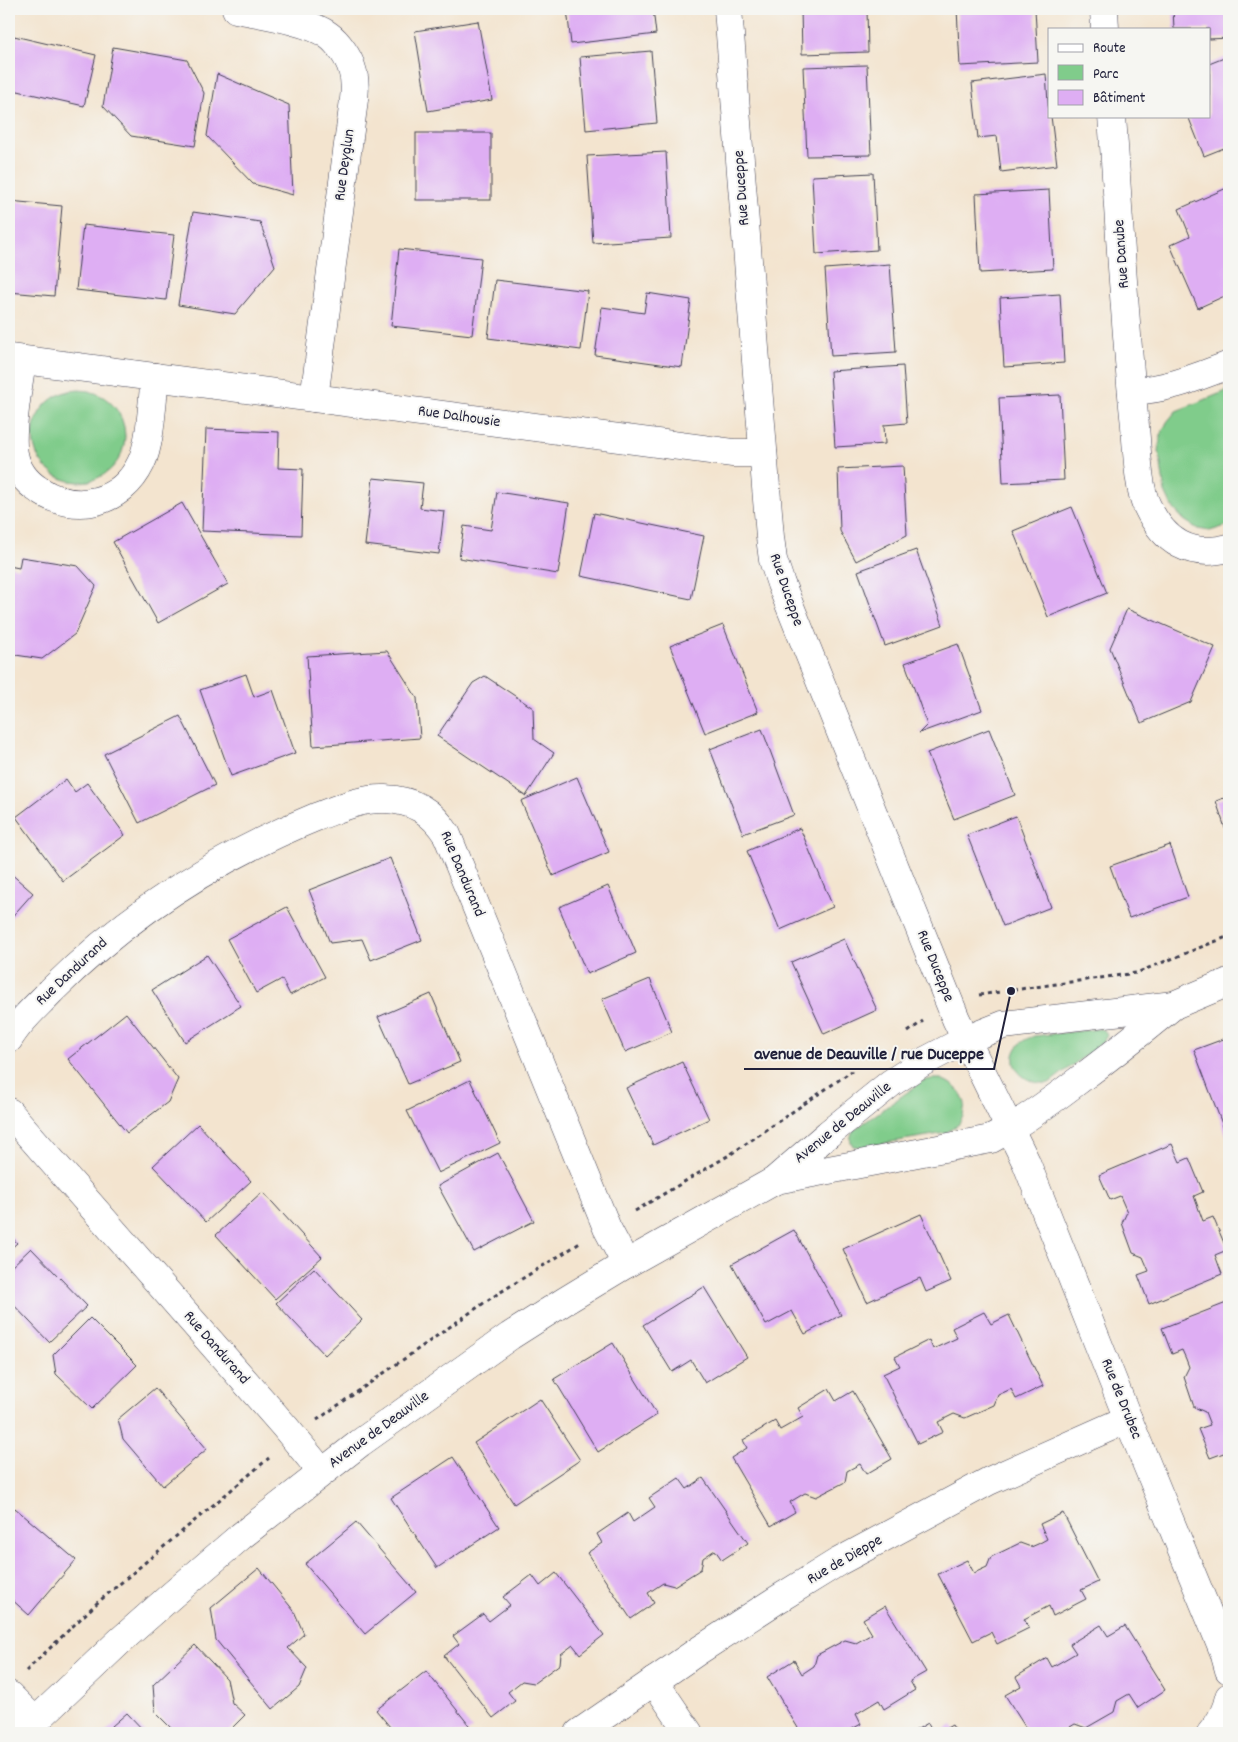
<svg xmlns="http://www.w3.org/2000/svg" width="1238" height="1742" font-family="Dekko,sans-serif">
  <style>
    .green { fill: #80cc8b; stroke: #517763 }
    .building { fill: #deaef3 }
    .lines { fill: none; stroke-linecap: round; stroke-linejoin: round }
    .minor-casing { stroke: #413f51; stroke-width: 29 }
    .path { stroke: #413f51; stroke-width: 3; stroke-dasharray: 4 4; stroke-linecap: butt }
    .minor { stroke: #fff; stroke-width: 28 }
    .labels { text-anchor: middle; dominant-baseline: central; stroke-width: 4; stroke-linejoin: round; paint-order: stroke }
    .street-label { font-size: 16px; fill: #22223b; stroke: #f6f6f2 }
    .leader { fill: none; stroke: #22223b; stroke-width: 2 }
    .callout-dot { fill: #22223b; stroke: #f6f6f2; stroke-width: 2 }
    .callout-label { font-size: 18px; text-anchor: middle; font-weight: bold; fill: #22223b; stroke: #f6f6f2; stroke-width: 4; stroke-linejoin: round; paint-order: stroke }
  </style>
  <rect width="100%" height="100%" fill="#f6f6f2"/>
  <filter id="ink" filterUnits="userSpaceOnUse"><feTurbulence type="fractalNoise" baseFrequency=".02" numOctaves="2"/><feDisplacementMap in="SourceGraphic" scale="10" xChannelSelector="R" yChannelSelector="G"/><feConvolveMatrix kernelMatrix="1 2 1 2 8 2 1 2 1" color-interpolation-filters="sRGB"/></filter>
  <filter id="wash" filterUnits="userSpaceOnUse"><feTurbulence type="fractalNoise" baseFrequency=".0096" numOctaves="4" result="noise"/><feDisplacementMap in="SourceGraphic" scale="20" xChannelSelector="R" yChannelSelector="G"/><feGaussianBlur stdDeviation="1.12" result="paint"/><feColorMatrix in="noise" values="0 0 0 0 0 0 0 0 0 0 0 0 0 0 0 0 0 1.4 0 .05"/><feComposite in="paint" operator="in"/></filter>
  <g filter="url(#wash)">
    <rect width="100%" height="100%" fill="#f3e4cf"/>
    <g class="green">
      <circle cx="79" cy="436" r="46"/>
      <path d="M1229,390V525L1210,531L1198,529L1184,520L1172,507L1165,492L1159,452L1160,437L1167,422L1176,411Z"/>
      <path d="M1098,1029C1104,1029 1105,1030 1107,1035L1103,1042L1049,1083C1026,1086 1002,1065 1020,1044C1024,1039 1030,1038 1034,1036Z"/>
      <path d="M932,1079H941L952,1084L960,1092L965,1103L963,1116L959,1124L946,1133L861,1147L853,1146C849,1140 850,1136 854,1130L923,1081Z"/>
    </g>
    <g id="blocks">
      <g class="building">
        <path d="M567,9H653L656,34L571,44Z"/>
        <path d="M801,9H867L868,52L802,54Z"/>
        <path d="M957,9H1035L1038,62L960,66Z"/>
        <path d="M1173,9H1229V38L1209,39V29H1174Z"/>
        <path d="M478,21L492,100L428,111L415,31Z"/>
        <path d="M14,36L96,55L84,106L9,89V60Z"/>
        <path d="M113,47L187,60L204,93L195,146L131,136L103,106Z"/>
        <path d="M651,51L657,123L586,130L580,57Z"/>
        <path d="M1229,56V146L1204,156L1188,116H1209V64Z"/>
        <path d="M867,65L871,155L807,156L803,67Z"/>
        <path d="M217,74L289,105L293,195L253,184L207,136Z"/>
        <path d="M1046,74L1049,116H1051L1057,165L1001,172L997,136L978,138L972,83Z"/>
        <rect x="416" y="133" width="75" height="67"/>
        <path d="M666,152L671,238L593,243L587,156Z"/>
        <path d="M873,173L877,250L816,254L812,176Z"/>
        <path d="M1229,187V294L1198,308L1170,245L1190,236L1179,209Z"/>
        <path d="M1049,190L1053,269L980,273L976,194Z"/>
        <path d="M9,201L62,206L54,296L9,292Z"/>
        <path d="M193,212L260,222L275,266L235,314L178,305Z"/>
        <path d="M83,225L174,235L166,300L76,290Z"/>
        <path d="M399,249L481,258L472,335L391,326Z"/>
        <path d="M890,264L896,352L831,356L825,269Z"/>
        <path d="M495,280L588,291L581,350L488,338Z"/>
        <path d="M647,293L691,300L682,367L595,355L602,307L644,313Z"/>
        <path d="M1060,294L1064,363L1004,367L1000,298Z"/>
        <path d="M903,366L907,423L884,425L885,444L835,447L830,371Z"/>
        <path d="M1060,395L1064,480L1003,483L999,398Z"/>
        <path d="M206,429L279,432L278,468L303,469L301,535L202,531Z"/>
        <path d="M903,466L907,535L856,561L840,531L838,469Z"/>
        <path d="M373,478L423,483L420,508L444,511L439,554L365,545Z"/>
        <path d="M497,492L569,503L558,574L459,558L464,526L491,530Z"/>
        <path d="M182,503L228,584L158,623L113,542Z"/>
        <path d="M1072,507L1107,593L1048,617L1013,531Z"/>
        <path d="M594,513L704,536L691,599L581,576Z"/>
        <path d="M916,550L943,625L885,646L858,571Z"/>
        <path d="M21,557L78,566L96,586L75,634L42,659L9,654V566L19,568Z"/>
        <path d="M1127,609L1215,647L1191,702L1141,723L1110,648Z"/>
        <path d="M723,625L758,712L705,733L670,646Z"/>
        <path d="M958,644L982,710L919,733L927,725L905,663Z"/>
        <path d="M387,651L417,698L420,738L313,746L307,656Z"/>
        <path d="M246,674L254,697L273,690L295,753L231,776L200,690Z"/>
        <path d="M485,676L533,708L534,739L554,753L526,796L437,736L473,683Z"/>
        <path d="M180,716L215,785L139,823L104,754Z"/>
        <path d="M762,729L794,815L743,834L710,749Z"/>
        <path d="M989,729L1015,795L954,819L927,753Z"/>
        <path d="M577,777L609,852L553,876L521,801Z"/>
        <path d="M66,779L75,792L87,783L125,835L63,881L16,817Z"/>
        <path d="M1229,796V840L1216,801Z"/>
        <path d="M1016,816L1051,907L1003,926L967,835Z"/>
        <path d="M800,828L833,907L780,930L747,851Z"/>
        <path d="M1170,845L1188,897L1129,918L1110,866Z"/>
        <path d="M390,858L422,940L371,960L362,939L330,943L309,890Z"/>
        <path d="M9,872L33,893L9,920Z"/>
        <path d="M608,886L636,953L587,974L559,907Z"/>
        <path d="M287,907L325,977L290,995L282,979L256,993L227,939Z"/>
        <path d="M844,939L877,1010L824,1034L791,962Z"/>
        <path d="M207,955L241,1006L185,1042L152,990Z"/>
        <path d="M650,979L672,1032L625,1052L602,999Z"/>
        <path d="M431,994L460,1062L408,1084L378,1017Z"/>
        <path d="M126,1013L178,1079L168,1102L127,1133L68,1059Z"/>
        <path d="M1229,1037V1136L1227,1137L1194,1050Z"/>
        <path d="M682,1062L709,1119L653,1145L626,1088Z"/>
        <path d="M470,1080L500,1143L438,1173L407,1111Z"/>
        <path d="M198,1124L251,1181L206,1222L153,1166Z"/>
        <path d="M1172,1144L1180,1162L1189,1158L1203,1192L1194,1196L1203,1221L1213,1217L1227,1250L1215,1255L1222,1274L1149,1304L1138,1275L1149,1271L1143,1257L1133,1253L1122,1223L1127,1212L1120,1196L1110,1200L1099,1175Z"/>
        <path d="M498,1153L534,1221L474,1252L438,1186Z"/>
        <path d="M263,1192L322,1257L275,1299L216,1235Z"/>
        <path d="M921,1214L951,1281L926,1292L920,1278L867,1302L843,1249Z"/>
        <path d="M794,1230L841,1315L805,1334L792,1311L766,1325L732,1264Z"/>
        <path d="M9,1234L17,1243L9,1250Z"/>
        <path d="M31,1248L87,1306L49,1342L9,1300V1269Z"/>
        <path d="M314,1268L362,1320L325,1355L276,1303Z"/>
        <path d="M704,1287L747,1357L705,1383L691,1360L672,1372L643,1325Z"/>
        <path d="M1229,1302V1451L1210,1458L1198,1429L1210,1425L1205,1412L1194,1407L1184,1377L1189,1367L1186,1359L1182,1350L1172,1354L1162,1328Z"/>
        <path d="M984,1312L991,1324L1009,1315L1043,1386L1016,1399L1011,1389L998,1395L994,1405L965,1418L954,1414L938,1422L943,1432L918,1444L883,1374L900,1366L895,1357L929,1340L933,1349L957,1338L952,1328Z"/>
        <path d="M90,1318L137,1365L92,1409L56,1374L53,1355Z"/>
        <path d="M613,1343L657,1415L598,1452L554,1379Z"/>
        <path d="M155,1388L207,1449L163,1486L123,1439L118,1419Z"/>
        <path d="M829,1389L836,1401L853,1391L892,1459L866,1474L860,1464L847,1471L845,1482L816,1497L805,1493L790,1502L795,1512L771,1526L731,1458L747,1448L743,1440L775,1421L780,1430L803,1417L798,1408Z"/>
        <path d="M540,1399L580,1460L514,1504L474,1443Z"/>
        <path d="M453,1457L499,1527L437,1568L391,1498Z"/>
        <path d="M679,1478L687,1489L703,1478L748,1543L722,1560L715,1550L703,1558L701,1569L674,1586L663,1583L648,1593L654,1603L631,1619L587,1553L602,1543L597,1534L628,1513L633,1522L655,1507L649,1498Z"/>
        <path d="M15,1508L76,1560L29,1615L9,1597V1572L11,1569L9,1567V1516Z"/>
        <path d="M1063,1513L1098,1582L1081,1590L1086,1599L1053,1616L1049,1606L1024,1619L1029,1628L997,1644L991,1632L973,1641L938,1574L967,1560L974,1573L987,1567L991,1557L1020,1543L1031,1547L1038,1544L1047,1539L1040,1524Z"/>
        <path d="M356,1522L416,1592L365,1634L305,1564Z"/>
        <path d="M259,1568L294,1611L304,1634L288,1648L307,1668L299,1687L273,1709L216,1640L211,1608Z"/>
        <path d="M556,1573L604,1635L580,1654L573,1645L561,1654L560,1664L534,1683L522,1681L508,1692L515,1701L493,1718L444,1656L459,1644L453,1636L483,1614L489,1621L510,1605L503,1597L532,1575L540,1586Z"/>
        <path d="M885,1606L926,1672L910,1681L915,1690L884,1709L879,1700L856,1714L861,1724L845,1733H825L824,1731L820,1733H801L767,1677L794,1660L802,1674L814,1666L817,1655L845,1640L856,1643L872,1634L863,1619Z"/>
        <path d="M1101,1625L1108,1636L1125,1626L1165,1690L1138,1708L1129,1694L1117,1701L1114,1712L1086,1728L1075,1724L1060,1733H1029L1005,1695L1021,1686L1016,1677L1047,1658L1052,1667L1076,1653L1070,1644Z"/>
        <path d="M195,1645L227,1679L232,1703L245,1715L227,1733H176L155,1712L153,1685Z"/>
        <path d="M426,1671L472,1729L467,1733H395L376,1710Z"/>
        <path d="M127,1713L146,1733H104Z"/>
        <path d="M928,1723L934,1733H911Z"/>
        <path d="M952,1725L957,1733H938Z"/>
      </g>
    </g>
  </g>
  <g filter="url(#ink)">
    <use href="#blocks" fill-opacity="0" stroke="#413f51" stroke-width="1"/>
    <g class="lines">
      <g class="minor-casing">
        <g id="minor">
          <path d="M236,9C261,14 309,21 328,35C338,42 349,58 352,69C357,84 354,100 352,115L314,398"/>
          <path d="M728,9L770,537L773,560L781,584L956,1019L1026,1162L1128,1419L1224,1652L1229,1670"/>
          <path d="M1104,9L1105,29"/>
          <path d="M1112,116C1119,216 1124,316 1134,416C1137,440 1137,486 1147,506C1164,542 1190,558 1229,548"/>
          <path d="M9,358L733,453H763"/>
          <path d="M22,360C19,384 9,432 14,454C17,470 26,482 39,490C76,515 122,503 141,463C151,443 152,401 155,377"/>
          <path d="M1132,391C1170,389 1194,378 1229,365"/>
          <path d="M9,1039C19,1021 37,1006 51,991C126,916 217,857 316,817C338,809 360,798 385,799C413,800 432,811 447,835L607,1228L626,1264"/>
          <path d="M9,1112L285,1427L322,1472"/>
          <path d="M776,1180L991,1139C1020,1124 1046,1105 1071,1086C1106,1060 1140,1033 1174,1005"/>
          <path d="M654,1681L689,1733"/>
          <path d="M9,1695L35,1721"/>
          <path d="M23,1733L120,1641L171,1596L241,1536L360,1443L510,1336L565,1301L626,1264L774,1181L828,1134L891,1083L923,1062L965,1040L1003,1025L1174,1005L1229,982"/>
          <path d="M579,1733L698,1651L775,1601L838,1562L989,1481L1128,1419"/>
          <path d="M1211,1733C1221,1722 1226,1712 1229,1697"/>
        </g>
      </g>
      <g class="path">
        <path d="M1013,990L1136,973L1229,936"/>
        <path d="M979,995L1000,992"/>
        <path d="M908,1032L923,1021"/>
        <path d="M635,1211L731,1154L852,1071"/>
        <path d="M317,1420L491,1298L580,1243"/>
        <path d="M26,1671L97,1603L269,1458"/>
      </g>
      <use href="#minor" class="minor"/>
    </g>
  </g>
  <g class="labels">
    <g class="street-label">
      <text transform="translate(345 165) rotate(-82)">Rue Deyglun</text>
      <text transform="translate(742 188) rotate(-94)">Rue Duceppe</text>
      <text transform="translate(1122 254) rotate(-94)">Rue Danube</text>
      <text transform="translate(459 417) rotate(8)">Rue Dalhousie</text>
      <text transform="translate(786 590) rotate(71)">Rue Duceppe</text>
      <text transform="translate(462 874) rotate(67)">Rue Dandurand</text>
      <text transform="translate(935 966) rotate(68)">Rue Duceppe</text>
      <text transform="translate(72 972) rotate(-43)">Rue Dandurand</text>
      <text transform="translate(843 1123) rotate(-39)">Avenue de Deauville</text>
      <text transform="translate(216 1348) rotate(49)">Rue Dandurand</text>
      <text transform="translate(1121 1399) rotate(68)">Rue de Drubec</text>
      <text transform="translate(379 1430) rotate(-36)">Avenue de Deauville</text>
      <text transform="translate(845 1560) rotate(-30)">Rue de Dieppe</text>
    </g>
  </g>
  <path class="leader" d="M1011 991L994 1069H744"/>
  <circle class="callout-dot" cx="1011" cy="991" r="5"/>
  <g class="callout-label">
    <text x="869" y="1059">avenue de Deauville / rue Duceppe</text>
  </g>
  <rect width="1238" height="1742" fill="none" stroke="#f6f6f2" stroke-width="30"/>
  <rect x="1048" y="28" width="162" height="90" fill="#f6f6f2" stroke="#a1a1a9"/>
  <rect x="1058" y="44" width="25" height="8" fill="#ffffff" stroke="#a1a1a9"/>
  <text x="1093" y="52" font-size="15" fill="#22223b">Route</text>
  <rect x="1058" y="65" width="25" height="15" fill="#80cc8b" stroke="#a1a1a9"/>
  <text x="1093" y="78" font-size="15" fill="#22223b">Parc</text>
  <rect x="1058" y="90" width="25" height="15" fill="#deaef3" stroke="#a1a1a9"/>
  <text x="1093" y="102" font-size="15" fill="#22223b">Bâtiment</text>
</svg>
